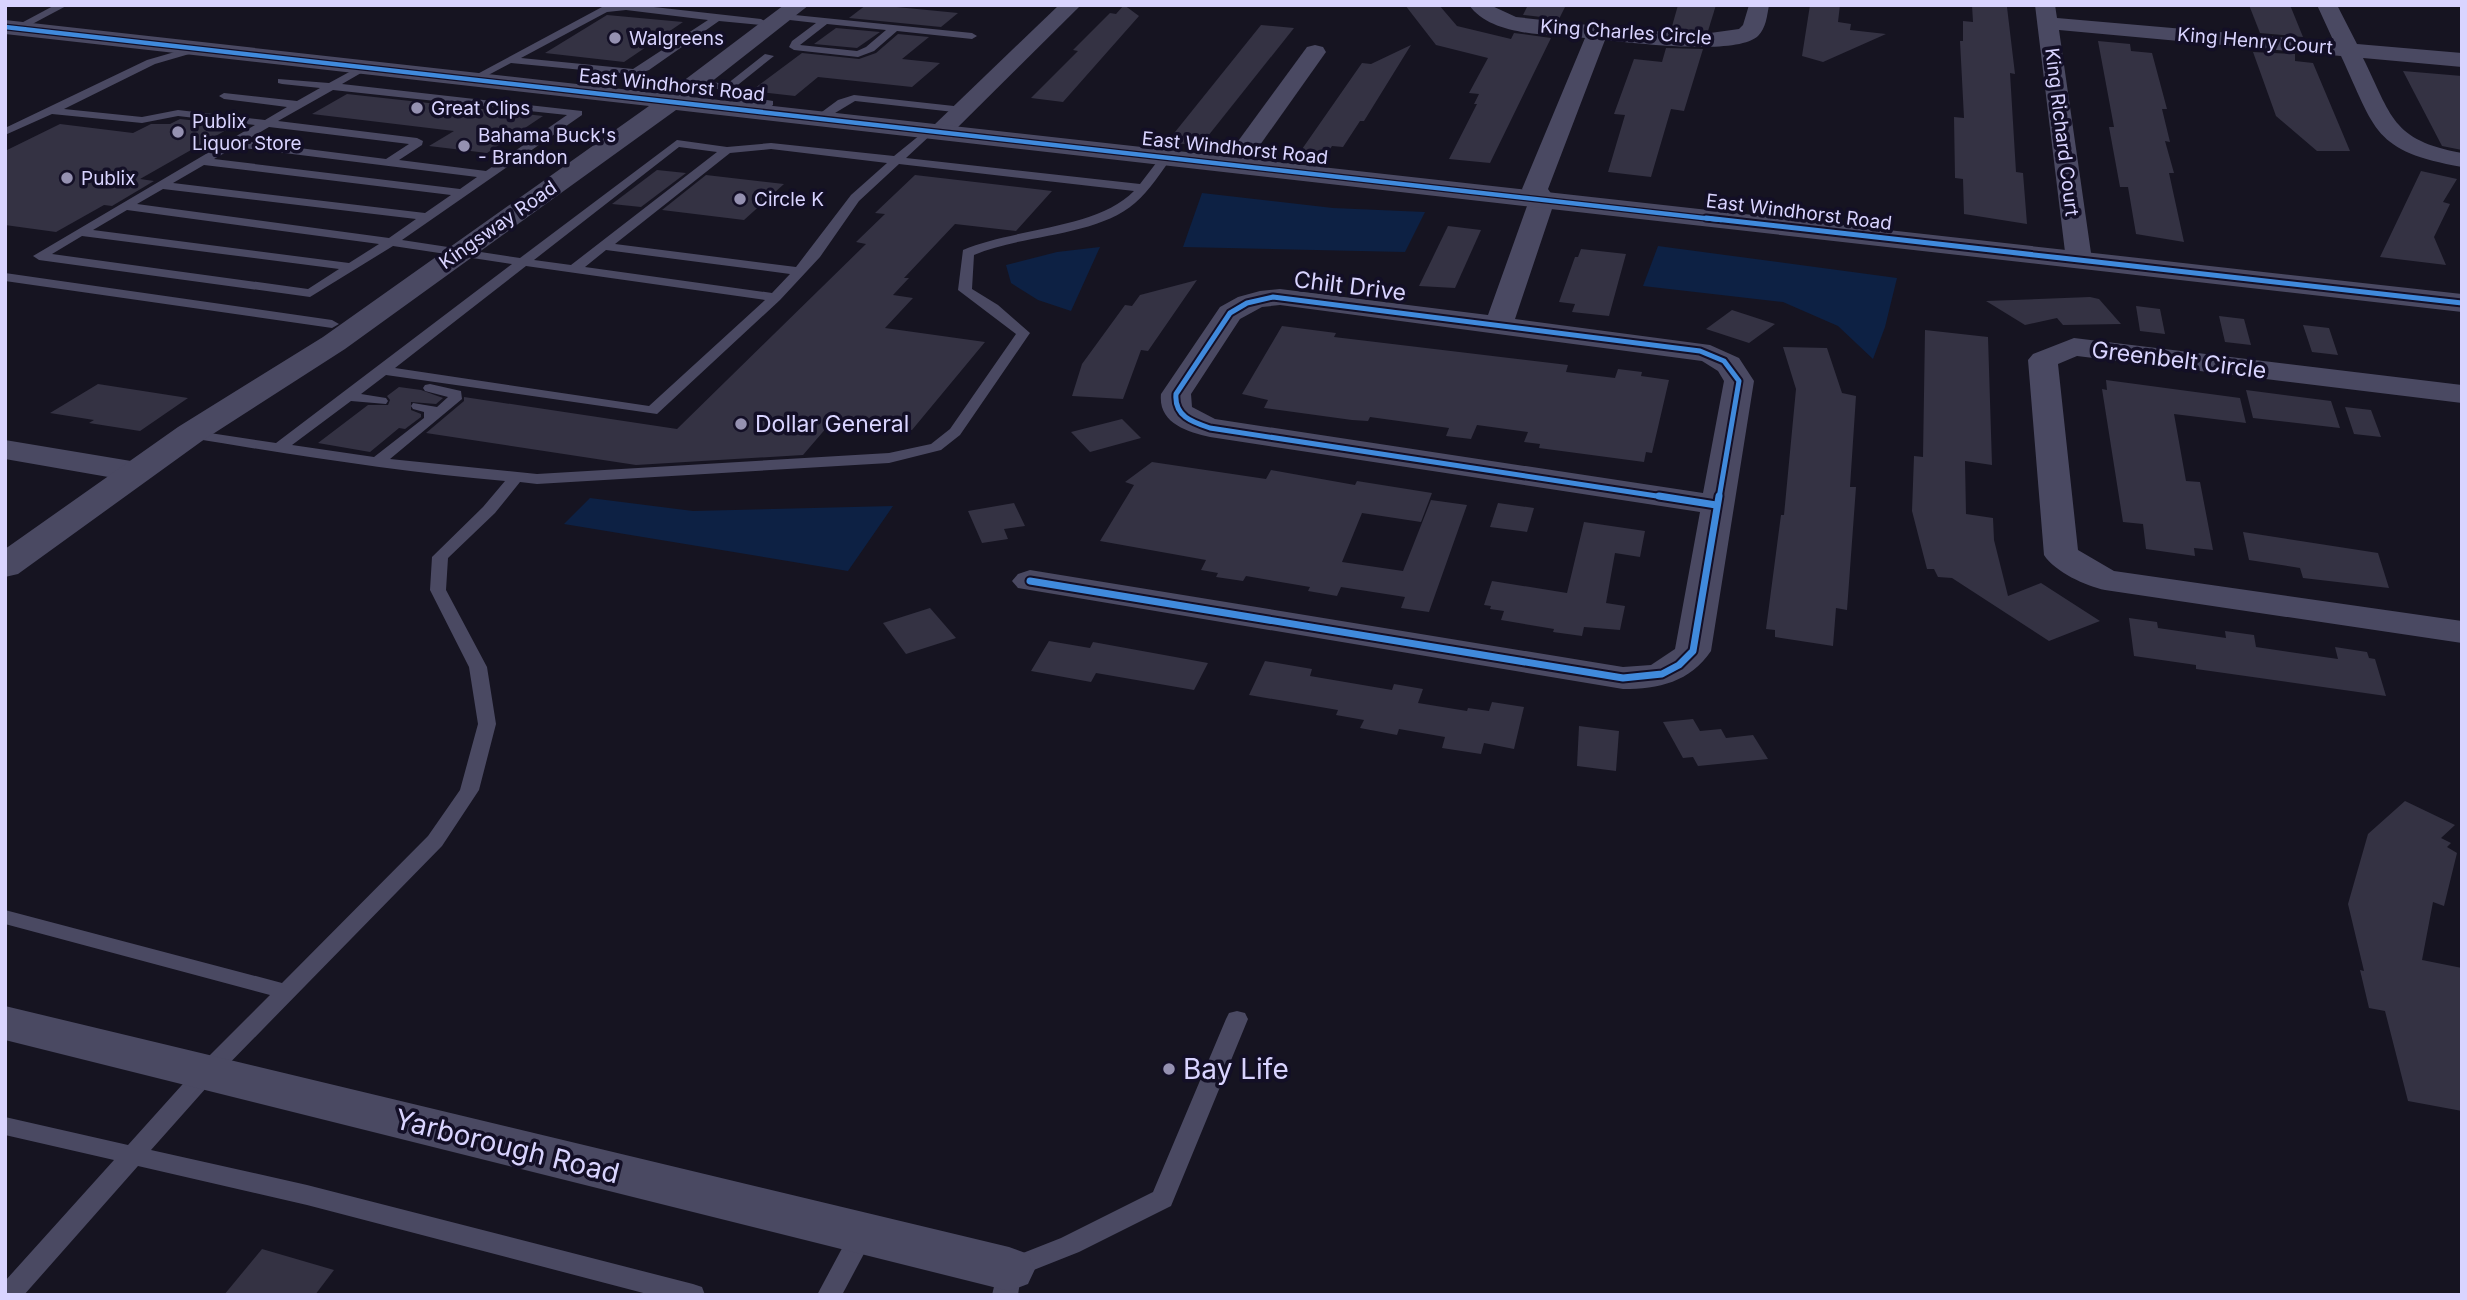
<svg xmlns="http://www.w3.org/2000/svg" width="2467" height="1300" font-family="Inter,sans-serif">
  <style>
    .water { fill: #0d2144 }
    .building { fill: #343243 }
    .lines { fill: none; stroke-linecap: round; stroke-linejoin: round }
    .service { fill: #4a4962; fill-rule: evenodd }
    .minor { fill: #4a4962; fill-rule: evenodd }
    .tertiary { fill: #4a4962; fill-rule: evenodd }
    .cycleway-far2-casing { stroke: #130f26; stroke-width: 7 }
    .cycleway-far1-casing { stroke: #130f26; stroke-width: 9 }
    .cycleway-casing { stroke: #130f26; stroke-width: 11 }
    .cycleway-far2 { stroke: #408adc; stroke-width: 4.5 }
    .cycleway-far1 { stroke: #408adc; stroke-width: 5 }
    .cycleway { stroke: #408adc; stroke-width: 7 }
    .poi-dot { fill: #9591b1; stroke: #130f26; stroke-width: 2.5 }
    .labels { text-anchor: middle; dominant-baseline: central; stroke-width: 7; stroke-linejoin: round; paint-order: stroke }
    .far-street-label { font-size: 19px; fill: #d9d4ff; stroke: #130f26 }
    .far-poi-label { font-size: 19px; fill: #d9d4ff; stroke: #130f26; text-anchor: start }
    .street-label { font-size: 23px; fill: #d9d4ff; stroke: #130f26 }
    .poi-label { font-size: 23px; fill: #d9d4ff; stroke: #130f26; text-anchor: start }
    .near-poi-label { font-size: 28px; fill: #d9d4ff; stroke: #130f26; text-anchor: start }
    .near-street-label { font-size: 28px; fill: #d9d4ff; stroke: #130f26 }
  </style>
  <rect width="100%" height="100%" fill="#161421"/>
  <g class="water">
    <path d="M1202,193L1333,208L1425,212L1405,252L1183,247Z"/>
    <path d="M1658,246L1897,278L1885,327L1873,359L1838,326L1783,302L1643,286Z"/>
    <path d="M1100,247L1071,311L1038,300L1011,283L1006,265L1057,252Z"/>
    <path d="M590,498L693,511L893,506L848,571L564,524Z"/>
  </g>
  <g class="building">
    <path d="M866,5H876L958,13L941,27L849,18Z"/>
    <path d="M1124,5L1139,16L1063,102L1031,98L1078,51L1073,50L1110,13L1116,14Z"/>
    <path d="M1405,5H1439L1457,26L1511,39L1514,33L1551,38L1490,163L1449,159L1477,104H1474L1479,94L1469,93L1488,58L1436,45Z"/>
    <path d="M1528,5H1566L1559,19L1523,15Z"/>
    <path d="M1678,5H1716L1708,31L1671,30Z"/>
    <path d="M1810,5H1840L1838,22L1851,24L1850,30L1886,34L1823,62L1802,56Z"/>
    <path d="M1972,5L2007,7L2015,74L2010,73L2016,172L2023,173L2027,224L1964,214L1963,179L1955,178L1954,117L1964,118L1960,41H1963V21L1973,22Z"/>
    <path d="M2249,5H2290L2303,37L2260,33Z"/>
    <path d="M607,15L683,22L624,62L545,53Z"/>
    <path d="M1261,25L1294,28L1200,146L1167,142Z"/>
    <path d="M836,28L880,32L857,48L814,44Z"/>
    <path d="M898,34L929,37L902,59L940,63L912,87L818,77L795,96L751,91L802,53L859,59L876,53Z"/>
    <path d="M2098,41L2130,44L2131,51L2152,53L2167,109H2162L2170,142L2165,141L2174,173H2169L2184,242L2136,234L2128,187H2120L2109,127H2114Z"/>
    <path d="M1411,45L1364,121H1360L1343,147L1332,146L1326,155L1300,152L1362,63L1371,64Z"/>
    <path d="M1666,48L1703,49L1684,111L1671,109L1651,177L1608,172L1625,115L1614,114L1634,59L1662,62Z"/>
    <path d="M2253,52L2295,54V61L2313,63L2350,151H2317L2276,116Z"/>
    <path d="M2403,71L2462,76V150L2442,146Z"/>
    <path d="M347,94L474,108L543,116L487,153L429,146L454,131L312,114Z"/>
    <path d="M180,119L235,125L140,179L154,181L112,206L104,205L56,232L5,225V151L60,124L133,133L151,124H170Z"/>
    <path d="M657,170L686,173L641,207L612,204Z"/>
    <path d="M2421,171L2457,179L2443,202L2450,204L2434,237L2446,265L2380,257Z"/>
    <path d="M706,175L784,184L744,220L662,210Z"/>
    <path d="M915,175L1052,191L1016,231L955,224L904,278H909L893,295L913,298L885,328L985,342L912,430L834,419L803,455L636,465L426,433L464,401V397L677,429L866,244L856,242L885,214L875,213Z"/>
    <path d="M1448,226L1481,230L1455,288L1419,286Z"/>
    <path d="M1581,249L1626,254L1609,316L1572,312L1575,304L1559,302L1575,257H1578Z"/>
    <path d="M1197,280L1148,351L1141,350L1123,399L1072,396L1082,364L1125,305L1132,306L1140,295Z"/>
    <path d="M2090,297L2099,299L2121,324L2063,325L2057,318L2025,325L1986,301Z"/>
    <path d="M2136,306L2160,309L2165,334L2140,331Z"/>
    <path d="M1732,310L1775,324L1749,343L1706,329Z"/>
    <path d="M2219,316L2244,319L2251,345L2225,342Z"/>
    <path d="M2303,325L2329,328L2338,355L2312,352Z"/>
    <path d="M1282,326L1336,333L1334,337L1568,365L1566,372L1615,378L1618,369L1642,372L1641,376L1669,380L1652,453L1646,452L1644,462L1539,448L1540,444L1524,442L1528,432L1477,425L1471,439L1446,436L1449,428L1370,417L1368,421L1352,420L1264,408L1268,400L1242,394Z"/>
    <path d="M1925,330L1988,337L1992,465L1965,461L1966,514L1993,518L1994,540L2008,596L2041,583L2100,621L2049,641L1952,578L1938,577L1934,569H1927L1912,511L1914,456L1923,457Z"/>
    <path d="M1783,347L1827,348L1842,393L1856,396L1850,487H1856L1847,610L1836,608L1833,646L1775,637V630L1766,629L1781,515H1784L1796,389Z"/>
    <path d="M2106,380L2240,398L2246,423L2174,414L2186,481L2200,482L2213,550L2194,548L2195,556L2146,549L2143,524L2123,522L2102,389L2107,390Z"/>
    <path d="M98,384L188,398L140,431L89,423L94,420L50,413Z"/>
    <path d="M399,387L421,390L443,398L436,404L411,402V410L421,414V417L405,429L399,428L370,452L318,443L368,405H388L390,400L387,396Z"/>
    <path d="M2246,390L2331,401L2340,428L2253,418Z"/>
    <path d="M2345,407L2371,410L2381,437L2354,434Z"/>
    <path d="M1122,419L1141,438L1090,452L1071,432Z"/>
    <path d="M1152,462L1266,479L1271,470L1355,485L1357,481L1432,493L1421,522L1362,513L1342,562L1403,571L1431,500L1467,505L1429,612L1401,608L1405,597L1341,587L1337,596L1308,591L1310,587L1246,576L1243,581L1216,577L1218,573L1201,570L1206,560L1100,541L1134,485L1125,482Z"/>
    <path d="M1014,503L1025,526L1004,529L1008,539L982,543L968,511Z"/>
    <path d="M1498,503L1534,508L1527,532L1490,527Z"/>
    <path d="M1584,522L1645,531L1640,557L1615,553L1606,603L1625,606L1620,630L1584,627L1582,636L1553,632L1554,629L1501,620L1504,611L1490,609L1491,606L1484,605L1492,581L1567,593Z"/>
    <path d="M2243,532L2378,553L2389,588L2303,578L2300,568L2249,560Z"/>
    <path d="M930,608L956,638L906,654L883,623Z"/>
    <path d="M2129,618L2157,622L2158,628L2226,638L2225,631L2254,635L2256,647L2338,659L2335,647L2367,652L2369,658L2375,659L2386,696L2196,669V665L2134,656Z"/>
    <path d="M1049,641L1090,648L1093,642L1208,663L1194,690L1096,673L1091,682L1031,671Z"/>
    <path d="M1265,661L1312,669L1310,676L1392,690L1394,684L1423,689L1418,703L1467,711L1468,708L1489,711L1492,702L1524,707L1514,749L1484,743L1481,754L1442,748L1445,737L1399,729L1397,735L1360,728L1364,720L1336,715L1338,710L1249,695Z"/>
    <path d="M1693,719L1700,731L1721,729L1726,738L1753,735L1768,759L1698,766L1693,757L1683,758L1663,722Z"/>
    <path d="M1579,726L1619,731L1616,771L1577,766Z"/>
    <path d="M2405,801L2455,825L2441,838L2451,843L2447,847L2457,853L2444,906L2433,902L2422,960L2462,968V1111L2408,1101L2385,1011L2369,1008L2360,970L2364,971L2348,904L2368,834Z"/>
    <path d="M262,1249L334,1270L315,1295H224Z"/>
  </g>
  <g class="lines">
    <g class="service">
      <path d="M55,5H68L21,30L12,28Z"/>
      <path d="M636,5L761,19L766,22L761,25L719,21L649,70L634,75L511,63L477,81L468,79L602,7ZM626,10L708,20L633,69L521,58L607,12Z"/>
      <path d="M785,14L972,33L977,36L972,39L897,31L874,51L858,57L794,50L789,47L792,41L816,23L781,19V15ZM827,24L886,30L866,47L857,51L800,45Z"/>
      <path d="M199,45L203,46V50L155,64L64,109L142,117L178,110L265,120L287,107L224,99L219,96L224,93L297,101L320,88L282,84L278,83V79L329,83L364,64L368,65V69L342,84L582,111V115L402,240L520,258L677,140L727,147L771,143L894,156L931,126L937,129L935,131L906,158L1140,184L1163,154L1173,156C1161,172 1150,190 1135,203C1096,237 1022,234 974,255L972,289L998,305L1030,333L960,435L941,450L889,463L537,484L520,482L495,513L448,558L446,590L487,667L496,724L479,790L442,846L215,1078L151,1150L307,1185L693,1284L702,1287L705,1295H651L307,1205L138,1166L24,1295H5V1281L114,1160L5,1135V1117L128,1145L199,1066L270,995L5,924V910L282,983L428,836L460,790L478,724L469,667L430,590L432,557L483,507L505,481C399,472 295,455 190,438L183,434L190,430L276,443L512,264L393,246L310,297L39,260L33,256L255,125L178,116L142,123L52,114L5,135V128L147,60ZM333,90L567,115L486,171L399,160L422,145L423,141L417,138L278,121ZM269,127L409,144L386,159L245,141ZM235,147L477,177L460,189L214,159ZM679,147L717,152L571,265L534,260ZM771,149L887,163L851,195L796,267L615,244L730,153ZM899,164L1134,191C1097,229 1014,228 963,250L958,290L1016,334L950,429L931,444L889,453L537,474L390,459L462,399L461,391L430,384L425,385L423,388L425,391L448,397L437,407L413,403L411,406L413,409L424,412V418L374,457L292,445L351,401L386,404L388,401L386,398L361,394L386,375L657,414L780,300L820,257L859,201ZM204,165L451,195L425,213L173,183ZM163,189L416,219L389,238L137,204ZM127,210L379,244L349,263L93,230ZM82,236L339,269L308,289L52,254ZM606,250L790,274L772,293L585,267ZM526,266L765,300L649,406L395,368Z"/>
      <path d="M765,54L774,56L734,88V92L740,96L773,101V105L764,112L754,110L759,105C746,103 728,105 724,90L695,86L690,83L695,80L727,84Z"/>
      <path d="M854,95L963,107L969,110L963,113L855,101L825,119L815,117L838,100Z"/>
      <path d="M5,273L332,320L339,324L332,328L5,281Z"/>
      <path d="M1237,1011L1245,1013L1248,1019L1171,1206L1079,1252L1021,1275L1018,1295H992L1000,1262L1061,1238L1153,1192L1226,1019L1229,1013Z"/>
      <path d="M863,1223L872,1226L875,1233L842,1295H817L854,1226Z"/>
    </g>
    <g class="minor">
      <path d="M1059,5H1081L949,136H933L929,131L933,126Z"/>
      <path d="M1469,5H1490L1516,17L1634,30L1703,34L1739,29L1743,25L1749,5H1769C1767,16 1766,28 1758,36C1737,56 1635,43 1605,40L1548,189L1554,198L1553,206L1515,319L1710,345L1739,358L1754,381L1711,651C1690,682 1659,689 1623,689L1018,588L1012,581L1018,574L1030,570L1623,667L1651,665L1675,649L1700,512L1210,437C1187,432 1158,423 1161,394L1220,307L1238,297L1260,291L1280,289L1488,315L1527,206L1528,198L1522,189L1585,38C1549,34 1492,37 1469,5ZM1280,305L1702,361L1718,371L1724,381L1703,493L1215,419L1192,407L1191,394L1240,319L1262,307Z"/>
      <path d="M2035,5H2055L2057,18L2334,42L2317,5H2337L2357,44L2462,53V67L2363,58C2392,116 2391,140 2462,153V167C2373,151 2376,131 2341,56L2059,30L2092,260L2089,266L2079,268L2069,266L2066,260Z"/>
      <path d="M1315,45L1323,47L1326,52L1243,169L1234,171L1225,169L1222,164L1225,159L1307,47Z"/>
      <path d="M2074,338L2462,385V403L2077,356L2058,364L2078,550L2114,571L2462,621V643L2105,590C2086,586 2055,572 2044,555L2028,360L2033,354Z"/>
      <path d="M5,440L137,462L148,465L153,472L148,479L137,482L5,459Z"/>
      <path d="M5,1006L1009,1247L1028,1254L1035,1269L1028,1284L1009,1291L5,1040Z"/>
    </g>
    <path class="tertiary" d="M784,5H809L692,97L2462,294V312L676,110L345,349L202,441L18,574L5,577V549L178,427L323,337L649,106L5,34V20L666,94Z"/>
    <g class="cycleway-far2-casing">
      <path id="cycleway-far2" d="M5,27L1721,220"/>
    </g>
    <g class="cycleway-far1-casing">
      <g id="cycleway-far1">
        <path d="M1706,218L2462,303"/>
        <path d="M1670,498L1210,428C1192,422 1174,416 1176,394L1230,313L1247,303L1273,297L1700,351L1724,361L1739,381L1719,498"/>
      </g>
    </g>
    <g class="cycleway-casing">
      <g id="cycleway">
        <path d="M1659,496L1716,505"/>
        <path d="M1030,581L1623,678L1662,674L1679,665L1693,651L1719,496"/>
      </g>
    </g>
    <use href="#cycleway-far2" class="cycleway-far2"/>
    <use href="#cycleway-far1" class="cycleway-far1"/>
    <use href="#cycleway" class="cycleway"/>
  </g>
  <g class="poi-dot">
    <circle cx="615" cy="38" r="7"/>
    <circle cx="417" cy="108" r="7"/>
    <circle cx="178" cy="132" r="7"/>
    <circle cx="464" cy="146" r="7"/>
    <circle cx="67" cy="178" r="7"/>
    <circle cx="740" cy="199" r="7"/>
    <circle cx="741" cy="424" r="7"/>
    <circle cx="1169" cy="1069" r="7"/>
  </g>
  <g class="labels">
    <g class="far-street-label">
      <text transform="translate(1626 32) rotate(4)">King Charles Circle</text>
      <text transform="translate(2255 41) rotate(5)">King Henry Court</text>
      <text transform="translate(672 85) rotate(6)">East Windhorst Road</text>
      <text transform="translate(2062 132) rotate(83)">King Richard Court</text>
      <text transform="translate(1235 148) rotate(6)">East Windhorst Road</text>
      <text transform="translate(1799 212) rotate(7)">East Windhorst Road</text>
      <text transform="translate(498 225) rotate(-35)">Kingsway Road</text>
    </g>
    <g class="far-poi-label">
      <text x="629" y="38">Walgreens</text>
      <text x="431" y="108">Great Clips</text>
      <text x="192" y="121">Publix<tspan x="192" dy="22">Liquor Store</tspan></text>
      <text x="478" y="135">Bahama Buck's<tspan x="478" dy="22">- Brandon</tspan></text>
      <text x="81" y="178">Publix</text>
      <text x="754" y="199">Circle K</text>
    </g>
    <g class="street-label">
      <text transform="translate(1350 286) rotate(7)">Chilt Drive</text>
      <text transform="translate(2179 360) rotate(7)">Greenbelt Circle</text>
    </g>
    <g class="poi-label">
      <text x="755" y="424">Dollar General</text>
    </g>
    <g class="near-poi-label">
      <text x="1183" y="1069">Bay Life</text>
    </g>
    <g class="near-street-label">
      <text transform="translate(507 1146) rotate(14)">Yarborough Road</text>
    </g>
  </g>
  <rect width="2467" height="1300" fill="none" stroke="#d9d4ff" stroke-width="14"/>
</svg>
